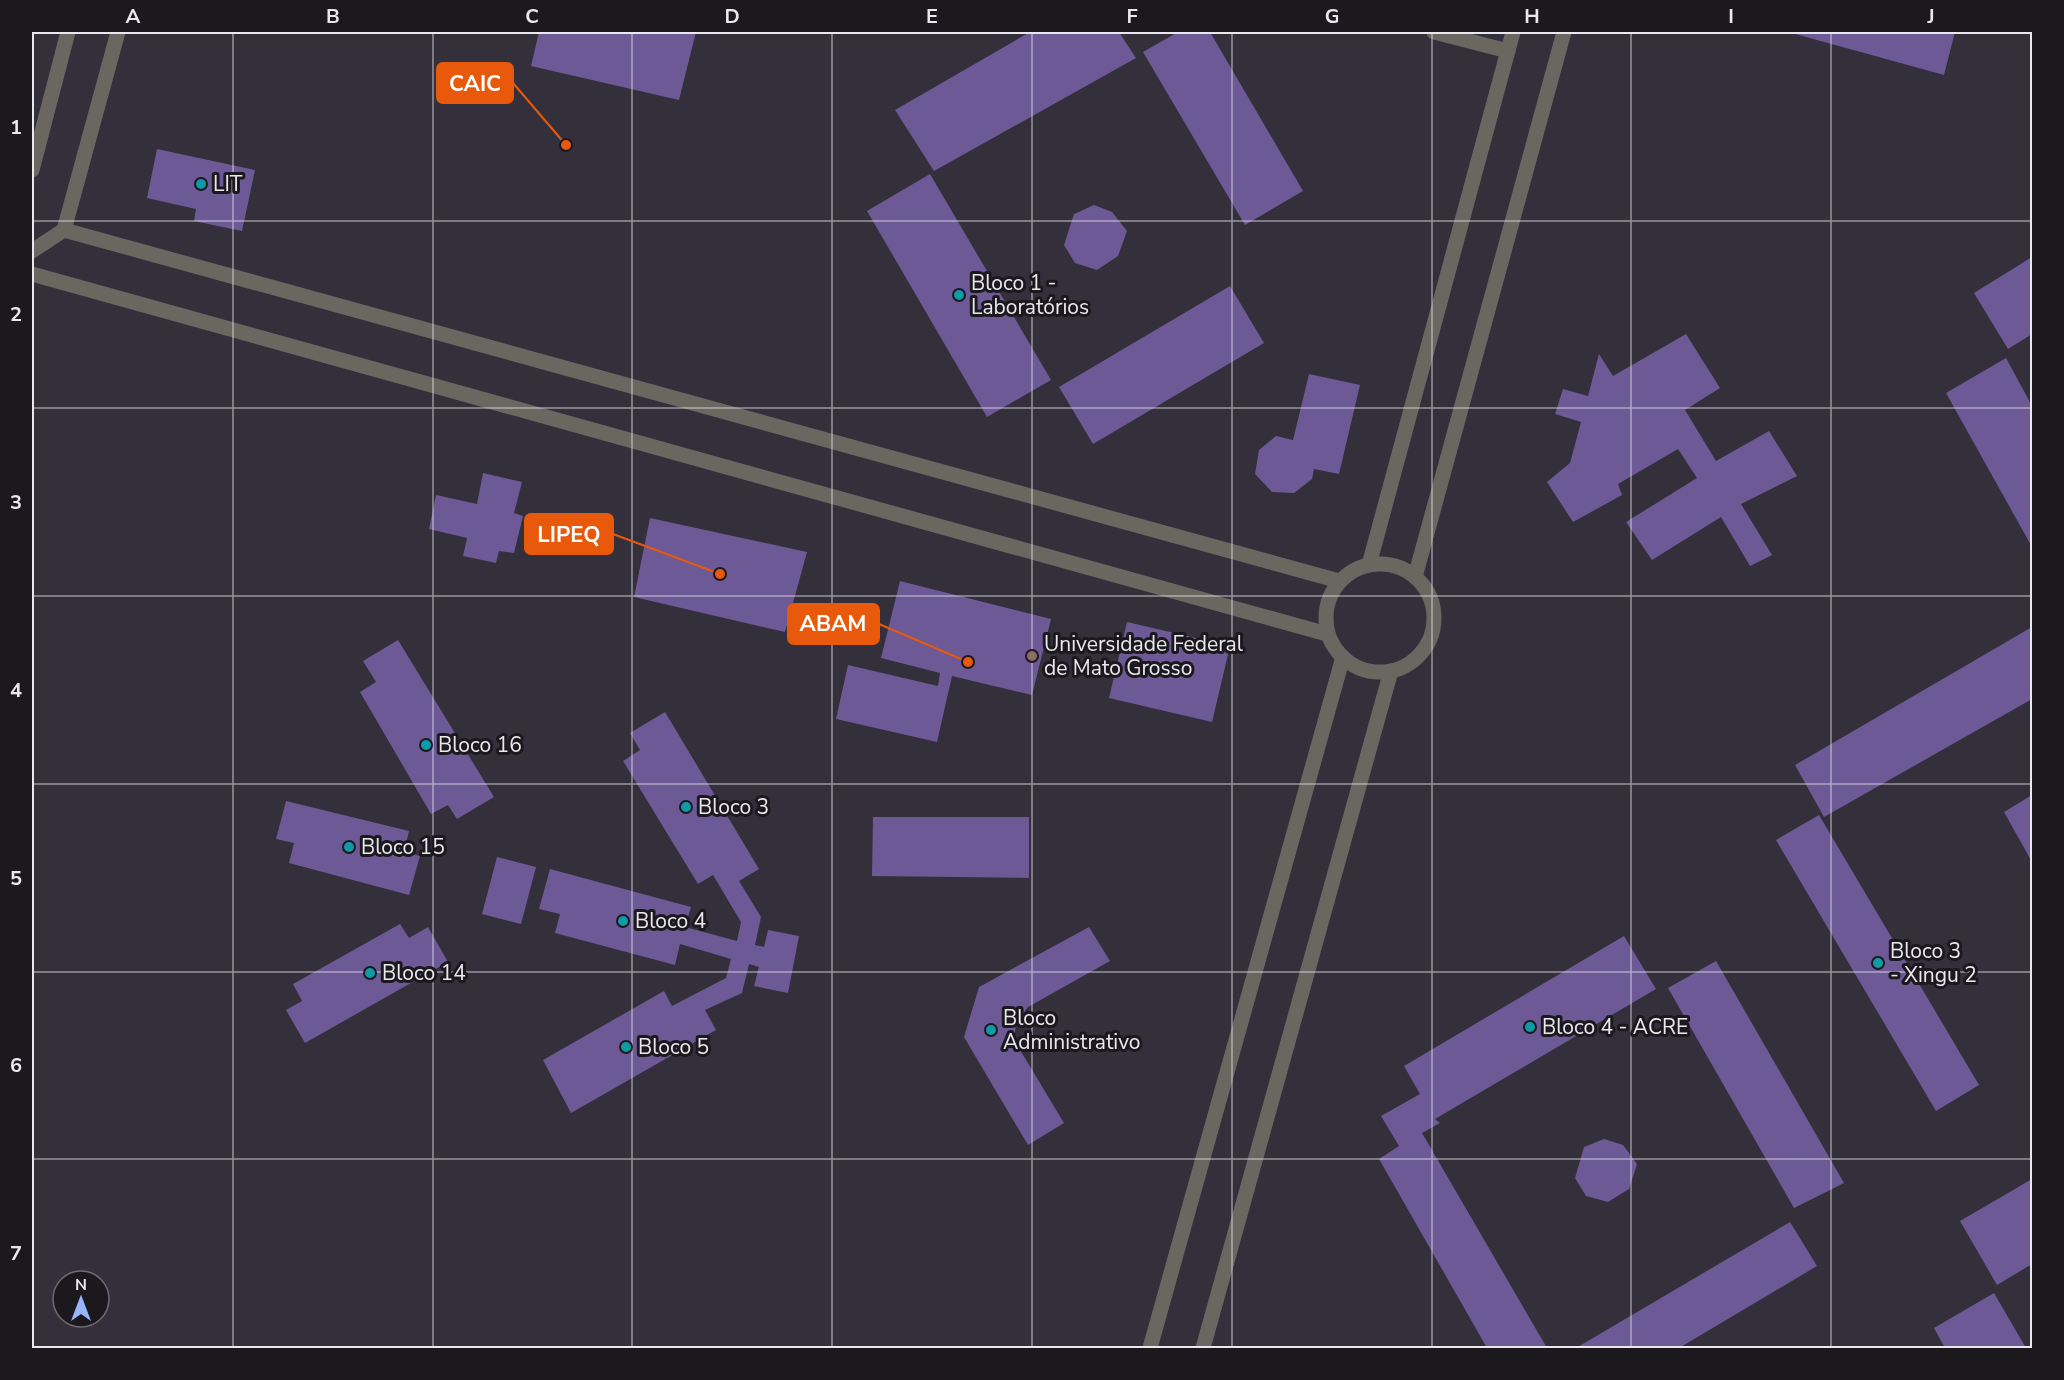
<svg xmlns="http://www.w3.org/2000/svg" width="2064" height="1380" font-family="'Nunito Sans',sans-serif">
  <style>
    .building { fill: #6c5995 }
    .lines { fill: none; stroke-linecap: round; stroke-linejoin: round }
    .lane { stroke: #6a6761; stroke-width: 15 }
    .grid { fill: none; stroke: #eae8ef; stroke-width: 1.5; stroke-opacity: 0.55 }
    .culture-dot { fill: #0f9aa8; stroke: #1b191e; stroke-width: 2 }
    .education-dot { fill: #8d6e63; stroke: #1b191e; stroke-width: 2 }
    .labels { text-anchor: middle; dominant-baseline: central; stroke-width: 6; stroke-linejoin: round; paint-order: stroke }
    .poi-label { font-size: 21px; fill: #eae8ef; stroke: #1b191e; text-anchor: start }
    .leader { fill: none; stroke: #e8590c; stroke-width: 2 }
    .callout-dot { fill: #e8590c; stroke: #1b191e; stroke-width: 2 }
    .callout { fill: #e8590c; stroke: #e8590c; stroke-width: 2 }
    .callout-label { font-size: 22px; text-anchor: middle; font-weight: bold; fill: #fff }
    .neatline { fill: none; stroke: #eae8ef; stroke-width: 2 }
    .grid-label { font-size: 20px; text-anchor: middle; font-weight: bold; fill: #eae8ef }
  </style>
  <rect width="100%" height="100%" fill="#33303c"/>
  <g class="building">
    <path d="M539,32H696L679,100L531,66Z"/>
    <path d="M1030,32H1119L1136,58L934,171L895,110Z"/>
    <path d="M1178,32H1210L1303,191L1245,225L1143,52Z"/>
    <path d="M1788,32H1955L1944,75Z"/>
    <path d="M157,149L255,170L242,231L194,221L196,209L147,198Z"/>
    <path d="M930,174L1051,380L987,417L867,211Z"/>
    <path d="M1094,205L1112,212L1127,231L1118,256L1097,270L1075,263L1064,245L1074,214Z"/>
    <path d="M2032,257V334L2008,349L1974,293Z"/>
    <path d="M1230,286L1264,343L1093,444L1059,387Z"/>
    <path d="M1686,334L1720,388L1685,410L1716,461L1769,431L1797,476L1741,504L1772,555L1750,566L1721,517L1652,560L1626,522L1697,478L1678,449L1618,484L1622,495L1573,522L1547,482L1570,463L1581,422L1555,414L1563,389L1588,396L1599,354L1613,376Z"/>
    <path d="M2006,358L2032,406V547L1946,393Z"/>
    <path d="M1309,374L1360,385L1339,474L1314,469L1312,479L1294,493L1272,492L1255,474L1259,450L1276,436L1293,440Z"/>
    <path d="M483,473L522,482L514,513L523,516L514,553L499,551L496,563L463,556L467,538L429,529L436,495L477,504Z"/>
    <path d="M650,518L807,552L785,632L634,597Z"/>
    <path d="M900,581L1051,619L1032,695L952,676L937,742L836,719L848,665L938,686L940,673L881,658Z"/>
    <path d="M1127,622L1230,646L1212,722L1109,698Z"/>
    <path d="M2032,627V699L1824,817L1795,765Z"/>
    <path d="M398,640L494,797L457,819L448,805L431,814L360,692L376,682L363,661Z"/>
    <path d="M665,712L759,869L739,881L761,917L755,945L764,947L768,930L799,936L788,993L754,986L759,967L749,964L742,993L705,1010L716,1030L571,1113L543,1060L664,991L672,1006L726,978L731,959L680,944L675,965L555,933L560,914L539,909L550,869L691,907L685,927L737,941L741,922L713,875L698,884L623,761L640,750L630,733Z"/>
    <path d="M2032,795V862L2004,812Z"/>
    <path d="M286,801L409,831L404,852L420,856L409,895L289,863L294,843L276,839Z"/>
    <path d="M1819,815L1979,1085L1936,1111L1776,840Z"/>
    <path d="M873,817H1029V878L872,876Z"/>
    <path d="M497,857L536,867L521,924L482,914Z"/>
    <path d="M400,924L409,938L428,927L448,962L305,1043L286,1010L302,1001L293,984Z"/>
    <path d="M1089,927L1110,961L1028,1007L1016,1023L1014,1040L1064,1123L1028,1145L964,1037L979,987Z"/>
    <path d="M1624,936L1656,989L1435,1119L1440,1123L1422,1133L1547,1348H1487L1379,1159L1399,1146L1381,1116L1420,1094L1404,1066Z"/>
    <path d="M1716,961L1844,1183L1794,1208L1668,988Z"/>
    <path d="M1604,1139L1623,1145L1637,1164L1629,1189L1608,1202L1586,1196L1575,1178L1584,1147Z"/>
    <path d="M2032,1179V1264L1997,1285L1960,1221Z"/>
    <path d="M1790,1222L1817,1266L1679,1348H1576Z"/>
    <path d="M1994,1293L2026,1348H1945L1934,1328Z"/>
  </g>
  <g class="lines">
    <g class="lane">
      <path d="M118,32L64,230L1339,581"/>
      <path d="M1434,32L1508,51"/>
      <path d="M32,170L68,32"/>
      <path d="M32,251L64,230"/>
      <path d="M32,274L1327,634"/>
      <circle cx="1380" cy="618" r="54"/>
      <path d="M1369,565L1513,32"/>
      <path d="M1415,577L1564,32"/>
      <path d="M1150,1348L1343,657"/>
      <path d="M1203,1348L1391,671"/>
    </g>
  </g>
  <path class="grid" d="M233,32V1348M433,32V1348M632,32V1348M832,32V1348M1032,32V1348M1232,32V1348M1432,32V1348M1631,32V1348M1831,32V1348M32,221H2032M32,408H2032M32,596H2032M32,784H2032M32,972H2032M32,1159H2032"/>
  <g class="culture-dot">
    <circle cx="201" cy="184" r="6"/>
    <circle cx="959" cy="295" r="6"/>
    <circle cx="426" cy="745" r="6"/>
    <circle cx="686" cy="807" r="6"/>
    <circle cx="349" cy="847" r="6"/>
    <circle cx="623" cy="921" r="6"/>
    <circle cx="1878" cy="963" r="6"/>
    <circle cx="370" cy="973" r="6"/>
    <circle cx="1530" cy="1027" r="6"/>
    <circle cx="991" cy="1030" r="6"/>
    <circle cx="626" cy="1047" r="6"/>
  </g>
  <circle class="education-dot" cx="1032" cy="656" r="6"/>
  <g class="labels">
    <g class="poi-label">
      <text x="213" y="184">LIT</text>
      <text x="971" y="283">Bloco 1 -<tspan x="971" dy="24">Laboratórios</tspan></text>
      <text x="1044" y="644">Universidade Federal<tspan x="1044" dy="24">de Mato Grosso</tspan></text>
      <text x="438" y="745">Bloco 16</text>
      <text x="698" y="807">Bloco 3</text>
      <text x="361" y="847">Bloco 15</text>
      <text x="635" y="921">Bloco 4</text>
      <text x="1890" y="951">Bloco 3<tspan x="1890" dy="24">- Xingu 2</tspan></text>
      <text x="382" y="973">Bloco 14</text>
      <text x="1003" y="1018">Bloco<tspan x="1003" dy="24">Administrativo</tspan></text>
      <text x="1542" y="1027">Bloco 4 - ACRE</text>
      <text x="638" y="1047">Bloco 5</text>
    </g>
  </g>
  <path class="leader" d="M566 145L513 83M720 574L613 534M968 662L879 624"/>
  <g class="callout-dot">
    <circle cx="566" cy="145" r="6"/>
    <circle cx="720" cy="574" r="6"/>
    <circle cx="968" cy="662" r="6"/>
  </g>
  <g class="callout">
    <rect x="437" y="63" width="76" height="40" rx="6"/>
    <rect x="525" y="514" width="88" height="40" rx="6"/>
    <rect x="788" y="604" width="91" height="40" rx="6"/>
  </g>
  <g class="callout-label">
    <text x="475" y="91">CAIC</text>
    <text x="569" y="542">LIPEQ</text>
    <text x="833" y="631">ABAM</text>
  </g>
  <rect width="2064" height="1380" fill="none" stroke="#1b191e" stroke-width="66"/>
  <g transform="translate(81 1299)"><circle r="28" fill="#1b191e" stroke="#6e6c72" stroke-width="1.5"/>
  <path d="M0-4.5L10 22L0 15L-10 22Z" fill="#9bb5fd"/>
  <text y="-9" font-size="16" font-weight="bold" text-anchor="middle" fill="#eae8ef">N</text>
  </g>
  <rect x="33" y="33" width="1998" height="1314" class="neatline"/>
  <g class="grid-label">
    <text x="133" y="23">A</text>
    <text x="333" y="23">B</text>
    <text x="532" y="23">C</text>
    <text x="732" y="23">D</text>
    <text x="932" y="23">E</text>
    <text x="1132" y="23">F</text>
    <text x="1332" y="23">G</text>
    <text x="1532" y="23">H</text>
    <text x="1731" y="23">I</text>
    <text x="1931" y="23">J</text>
    <text x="16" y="134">1</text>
    <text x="16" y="321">2</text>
    <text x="16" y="509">3</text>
    <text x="16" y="697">4</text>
    <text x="16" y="885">5</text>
    <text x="16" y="1072">6</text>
    <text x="16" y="1260">7</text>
  </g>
</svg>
